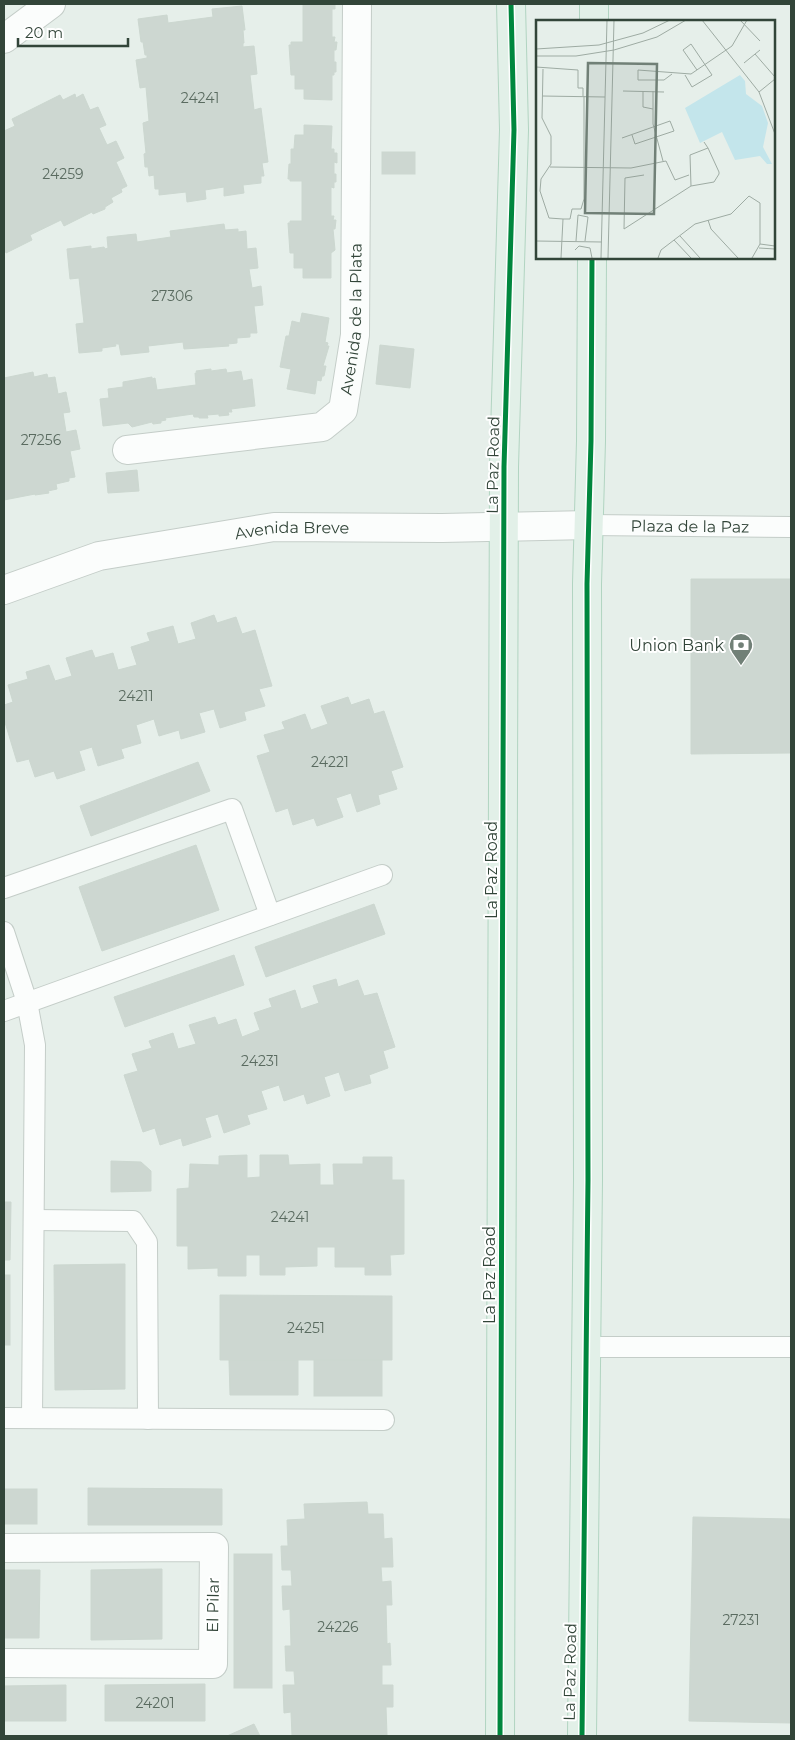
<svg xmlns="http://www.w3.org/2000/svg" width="795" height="1740" font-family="Montserrat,sans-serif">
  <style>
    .building { fill: #cdd7d1; stroke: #ccd7d0 }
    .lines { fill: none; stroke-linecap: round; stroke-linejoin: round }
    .service-casing { stroke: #c4cdc8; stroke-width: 22 }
    .minor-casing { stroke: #c4cdc8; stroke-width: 30 }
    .primary-casing { stroke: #b1d4c1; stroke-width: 30 }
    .service { stroke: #fbfdfc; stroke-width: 20 }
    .minor { stroke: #fbfdfc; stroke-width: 28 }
    .primary { stroke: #e2f0e8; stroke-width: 28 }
    .cycleway-casing { stroke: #fff; stroke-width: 8 }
    .cycleway { stroke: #00873e; stroke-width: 5 }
    .labels { text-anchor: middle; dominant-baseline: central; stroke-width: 4; stroke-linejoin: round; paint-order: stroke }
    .number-label { font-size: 14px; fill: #5a6b60 }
    .street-label { font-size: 16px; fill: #324539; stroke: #fff }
    .poi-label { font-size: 16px; fill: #324539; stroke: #fff; text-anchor: end }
    .inset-road { fill: none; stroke: #9eaba3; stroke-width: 1 }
    .view { fill: #718077; fill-opacity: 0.15; stroke: #718077; stroke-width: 2.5 }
    .inset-edge { fill: none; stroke: #324539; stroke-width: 2.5 }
  </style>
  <rect width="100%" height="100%" fill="#e6efea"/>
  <g class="building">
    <path d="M303,4H335V9H332V37H335L334,42H337L336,50H334V62H336V72H334V75H332V100L304,99V89H295V75H291L289,45H291V42H303Z"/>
    <path d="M242,6L245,30H243L244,43H243V47L254,46L257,74L250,75L254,110L261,108L268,162L262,163L264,176H261V183L243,185L244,193L224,196V187L205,190L206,199L187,202L186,192L159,195V189H155L154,175L149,176L148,167H145L144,154L146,153L143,123L149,121L146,87L140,88L136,60L147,58V55H145L143,42H141L138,19L167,15L168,23L213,17L212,9Z"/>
    <path d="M75,94L76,98L83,94L90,110L98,107L106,125L99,128L107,145L116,141L124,158L116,162L127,186L121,189L122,192L111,198L113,202L105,207V209L93,214L92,212L64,226L61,220L30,235L32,240L6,253L4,247V131L15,126L12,119L60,95L63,100Z"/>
    <path d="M304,125L332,126L331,149H334V153H337V163L334,162V174H336V182H334V188L331,187V216H334L333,220H336L335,229H333L335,250L331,253V278H303V268H294V253H290L288,223H290V221H302V181H290V179H288L289,164H291V149H294L295,135H304Z"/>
    <rect x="382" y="152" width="33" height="22"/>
    <path d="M224,224L225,230L238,229V232L246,231L247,249L256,248L258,268L249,269L252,288L261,286L263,305L254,306L257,333H250V337L237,338V343L228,344L229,346L184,349L183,342L148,346L149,352L121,355L119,344H115L116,346L102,348V351L79,353L76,324L84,323L79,278L70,279L67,249L91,246V249L104,247L105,249L108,248L107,237L136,234L137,242L171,237L170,231Z"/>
    <path d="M302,313L329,318L325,342L328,343L327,346H329L323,366H326L324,376H322L321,381L317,380L315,394L287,389L291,369L280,367L286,336H289L292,321L300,323Z"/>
    <path d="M380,345L414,349L410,388L376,384Z"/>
    <path d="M211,369V371L226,369L227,373L241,371L243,381L252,379L255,406L231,409L232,412H228L229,415L219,416V414L207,415L208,418H199V417H194L193,414L165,418L166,420L161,421V423L153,424L152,422L132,427L128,423L103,426L100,399L109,398L108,389L123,387V382L152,377V379L155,378L157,390L196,385L195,373H197L196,371Z"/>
    <path d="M33,372L34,377L47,374L48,378L55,377L58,394L66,392L70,412L63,413L66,432L76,430L80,449L70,451L75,477L69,478V481L56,484L57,489L48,491L49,493L35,495V494L4,500V378Z"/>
    <path d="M137,470L139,491L108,493L106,473Z"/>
    <path d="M691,579H791V753L691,754Z"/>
    <path d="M214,615L217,623L236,617L242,634L255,630L272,686L259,689L265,706L244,712L246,720L220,728L214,709L199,713L205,732L181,739L179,730L159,736L154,719L136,725L141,743L121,749L124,758L98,766L92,747L79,751L85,770L57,779L54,771L35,777L29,759L17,762L4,719V705L13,702L8,685L28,679L26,672L49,665L55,681L72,676L66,658L92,650L95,658L113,653L118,670L137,665L131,647L150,641L147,633L173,626L178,644L196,639L191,623Z"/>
    <path d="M348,697L351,705L369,699L374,714L384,711L403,767L391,771L397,789L378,795L380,804L357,812L351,793L336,798L343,817L317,826L314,818L293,825L288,808L276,812L257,756L270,752L264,735L285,729L282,722L305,714L311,730L328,724L321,706Z"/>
    <path d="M198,762L210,791L91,836L80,806Z"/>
    <path d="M196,845L219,910L102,951L79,887Z"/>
    <path d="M374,904L385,934L266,977L255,947Z"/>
    <path d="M234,955L244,985L125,1027L114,997Z"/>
    <path d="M336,979L338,987L358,980L364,996L377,993L395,1047L383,1051L388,1068L369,1075L371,1083L345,1091L339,1072L324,1077L330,1096L307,1104L304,1094L284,1101L279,1085L261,1091L267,1109L247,1115L250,1124L224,1133L218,1114L205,1118L211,1137L183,1146L181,1138L160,1145L155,1128L143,1132L124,1075L138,1071L132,1054L152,1048L149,1041L173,1033L178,1049L196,1044L189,1025L215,1017L218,1025L236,1019L242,1037L260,1030L254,1013L272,1007L269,999L295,990L301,1009L319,1003L313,986Z"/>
    <path d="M247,1155V1178L260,1177V1155H288L289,1165L320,1164V1185H334L333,1164H363V1157H392V1180H404V1254L390,1255L391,1275H365V1267H335V1247H317V1266L285,1267V1275H260V1255H246V1276H218V1268L188,1269V1246H177V1189L189,1188L190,1164L219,1165V1156Z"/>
    <path d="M111,1161L141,1162L151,1171V1191L111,1192Z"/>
    <path d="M4,1202H11L10,1260H4Z"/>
    <path d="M125,1264V1389L55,1390L54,1265Z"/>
    <rect x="4" y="1275" width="6" height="70"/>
    <path d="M220,1295L392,1296V1360H220Z"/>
    <path d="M229,1360H298V1395H230Z"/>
    <rect x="314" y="1360" width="68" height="36"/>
    <path d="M88,1488L222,1489V1525H88Z"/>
    <rect x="4" y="1489" width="33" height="35"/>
    <path d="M367,1502L368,1514H383L384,1539L392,1538L393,1567H381L382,1582L391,1581L392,1605H386L387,1644L390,1643L391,1665H382V1685H393V1707H386L387,1735L372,1736H292L291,1712L284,1713L283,1685H295L294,1671H286L285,1646H291L290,1609L283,1610L282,1586H292L291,1570H282L281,1546H288L287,1520L305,1519L304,1504Z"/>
    <path d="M693,1517L791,1519V1723L689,1721Z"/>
    <rect x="234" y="1554" width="38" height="134"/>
    <path d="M162,1569V1639L91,1640V1570Z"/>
    <path d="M4,1570H40L39,1638H4Z"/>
    <path d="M205,1684V1721H105V1685Z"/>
    <path d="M66,1685V1721H4V1686Z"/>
    <path d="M254,1724L260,1736H227Z"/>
  </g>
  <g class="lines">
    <g class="service-casing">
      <g id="service">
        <path id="s1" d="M589,525L791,527"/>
        <path d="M4,888L232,809L270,915"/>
        <path d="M4,932L27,1002L35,1045L32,1418"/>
        <path d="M4,1011L382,875"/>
        <path d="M34,1220L133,1221L147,1242L148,1419"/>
        <path d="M587,1347H791"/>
        <path d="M4,1418L384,1420"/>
      </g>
    </g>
    <g class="minor-casing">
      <g id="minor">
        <path d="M4,39L51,4"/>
        <path id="s2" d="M127,450L322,427L343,410L355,335L357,4"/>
        <path id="s3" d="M4,590L99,556L274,527L442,528L589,525"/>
        <path d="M4,1548L214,1547L213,1664L4,1663"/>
      </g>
    </g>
    <g class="primary-casing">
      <g id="primary">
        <path d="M594,21V4"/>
        <path d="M500,1736L504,467L514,130L511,4"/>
        <path d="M582,1736L588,1180L587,584L591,441L592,258"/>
      </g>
    </g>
    <use href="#service" class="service"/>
    <use href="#minor" class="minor"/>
    <use href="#primary" class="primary"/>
    <g class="cycleway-casing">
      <g id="cycleway">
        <path d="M500,1736L504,467L514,130L511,4"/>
        <path d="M582,1736L588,1180L587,584L591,441L592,258"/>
      </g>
    </g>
    <use href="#cycleway" class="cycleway"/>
  </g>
  <defs>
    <g id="bank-pin" transform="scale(1.25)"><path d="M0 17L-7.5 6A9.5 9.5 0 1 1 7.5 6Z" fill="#718077" stroke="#fff"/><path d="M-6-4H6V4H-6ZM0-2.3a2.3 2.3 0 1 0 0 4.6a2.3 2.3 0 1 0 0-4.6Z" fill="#fff"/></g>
  </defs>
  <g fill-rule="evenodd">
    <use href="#bank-pin" x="741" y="645"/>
  </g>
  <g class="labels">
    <g class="number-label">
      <text x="200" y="98">24241</text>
      <text x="63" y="174">24259</text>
      <text x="172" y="296">27306</text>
      <text x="41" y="440">27256</text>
      <text x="136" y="696">24211</text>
      <text x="330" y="762">24221</text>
      <text x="260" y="1061">24231</text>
      <text x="290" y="1217">24241</text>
      <text x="306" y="1328">24251</text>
      <text x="741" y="1620">27231</text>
      <text x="338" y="1627">24226</text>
      <text x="155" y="1703">24201</text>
    </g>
    <g class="street-label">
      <text stroke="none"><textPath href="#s2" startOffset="315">Avenida de la Plata</textPath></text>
      <text transform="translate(493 465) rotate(-89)">La Paz Road</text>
      <text stroke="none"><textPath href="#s1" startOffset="101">Plaza de la Paz</textPath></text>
      <text stroke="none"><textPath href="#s3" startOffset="296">Avenida Breve</textPath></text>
      <text transform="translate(491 870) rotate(-90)">La Paz Road</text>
      <text transform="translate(489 1275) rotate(-90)">La Paz Road</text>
      <text transform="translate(213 1605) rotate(-89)">El Pilar</text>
      <text transform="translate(570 1672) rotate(-89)">La Paz Road</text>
    </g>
    <g class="poi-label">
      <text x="724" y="645">Union Bank</text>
    </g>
  </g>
  <g transform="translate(536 20)">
    <rect width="239" height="239" fill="#e6efea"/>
    <path d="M204,55L209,61L210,74L226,86L232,103L227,127L236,144H231L224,136L199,140L186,112L164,123L149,88Z" fill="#c3e5eb"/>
    <path class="inset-road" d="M166,0L223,72L239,114M204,0L224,21M0,29L63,25L107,13L134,0M219,34L239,57M0,36H40L78,30L121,17L150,0M208,43L224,30M0,47L42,50V68H47V76M7,49L6,98L15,116V144L5,159L4,171L13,198L27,199L25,238M136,54L128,60H102V50L155,54L196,26L211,0M149,55L156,67L176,55L155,24L147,30L161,50M87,71L128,72M107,71V87L117,89M117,71V104L127,141M223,72L239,59M6,76L69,77M86,118L134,101L138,111L99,124L96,115M168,122L172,128L183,152V154L178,162L155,166L154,135L172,128M14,147L95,148L130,141L139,160L153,155M108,155L89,158L88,209L155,166M27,199H34L36,189H45L48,179V76M172,200L175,209L202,238M144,216L164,238M138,220L155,238M0,221L66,222M40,221L42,195L52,197L49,221M224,224L239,226M223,228L239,229M39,230L43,226L54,228L56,238M65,238L71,0M72,238L78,0M122,238L125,230L159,204L195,194L213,176L224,183V224L216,238"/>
    <path class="view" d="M52,43L121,44L118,194L49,193Z"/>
    <rect width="239" height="239" class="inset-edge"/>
  </g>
  <rect width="795" height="1740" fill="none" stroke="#324539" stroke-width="10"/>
  <path d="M18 38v8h110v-8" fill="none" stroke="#324539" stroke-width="2.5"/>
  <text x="25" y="38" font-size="15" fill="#324539" stroke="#ffffff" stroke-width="4" paint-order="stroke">20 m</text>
</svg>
